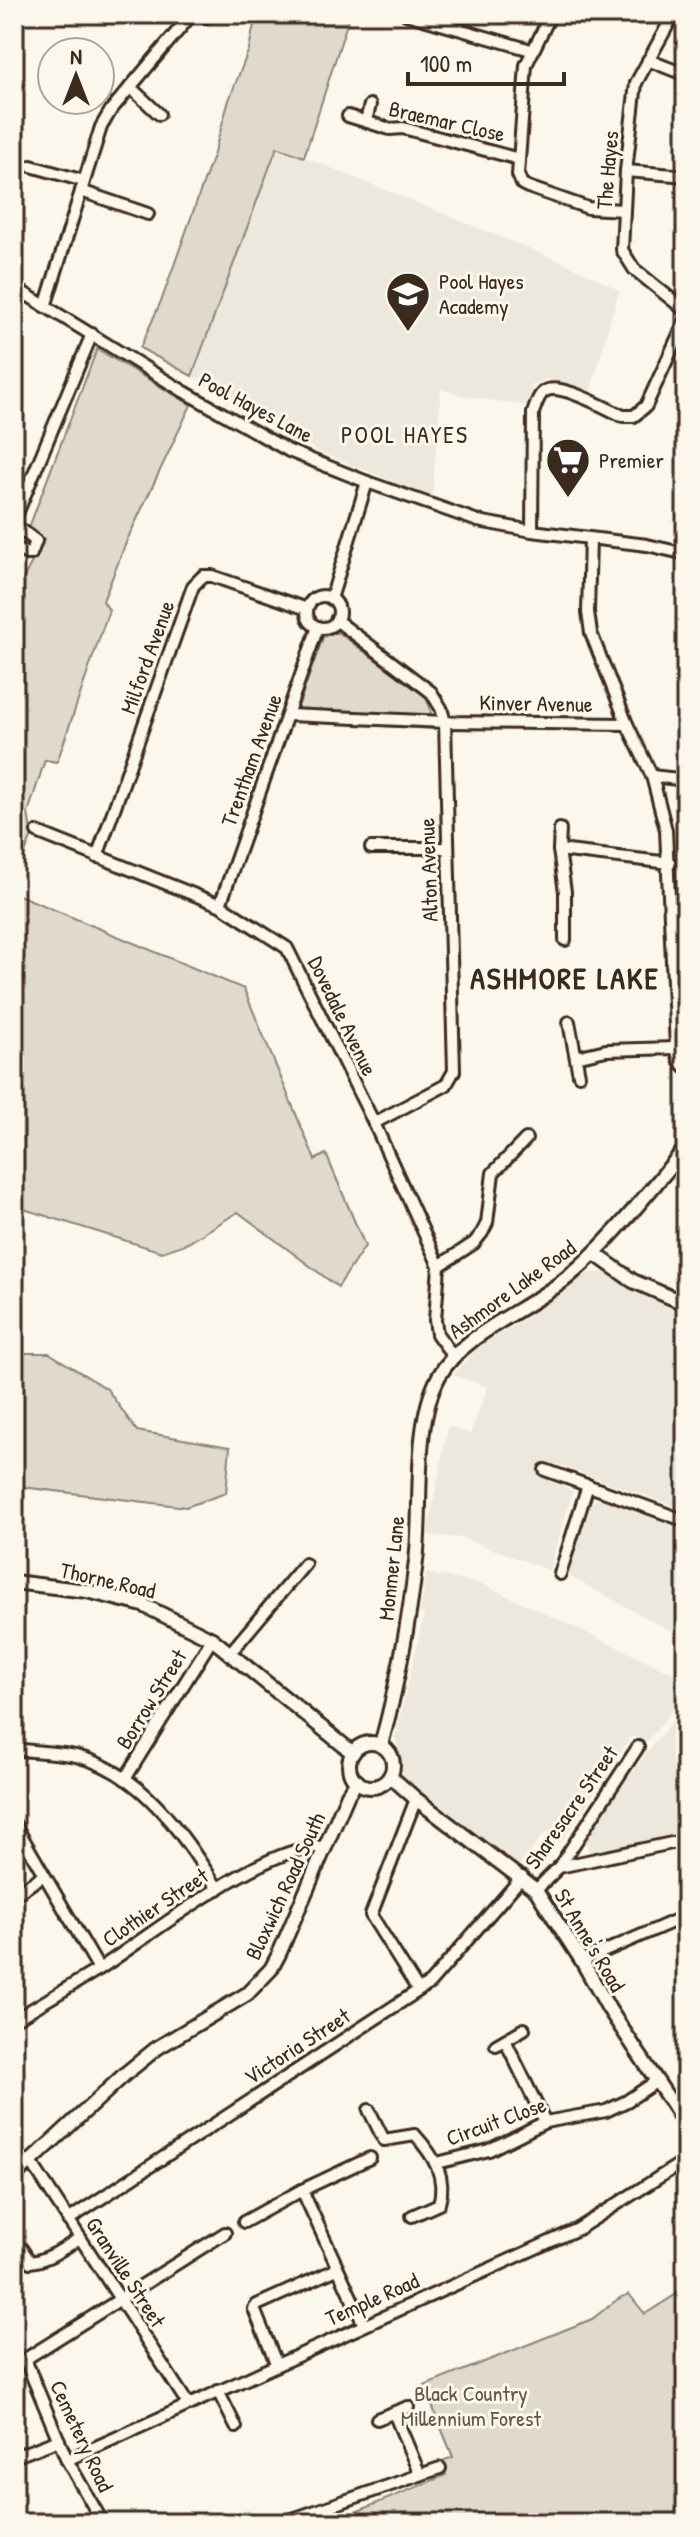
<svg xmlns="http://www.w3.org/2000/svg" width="700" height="2537" font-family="'Patrick Hand',sans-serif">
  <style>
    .built { fill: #ede8dd }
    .green { fill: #dfd9ce; stroke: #8d8276; stroke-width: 2 }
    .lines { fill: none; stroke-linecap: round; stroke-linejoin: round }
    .minor-casing { stroke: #3b2a1e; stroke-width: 16 }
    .tertiary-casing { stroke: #3b2a1e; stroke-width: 18 }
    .minor { stroke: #fbf7ec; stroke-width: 10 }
    .tertiary { stroke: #fbf7ec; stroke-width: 12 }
    .labels { text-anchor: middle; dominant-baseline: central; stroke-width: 6; stroke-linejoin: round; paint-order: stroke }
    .street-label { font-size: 22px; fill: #3b2a1e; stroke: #fbf7ec }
    .poi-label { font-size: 22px; fill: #3b2a1e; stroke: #fbf7ec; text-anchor: start }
    .park-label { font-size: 22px; fill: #64564a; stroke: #fbf7ec }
    .neighbourhood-label { font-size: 24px; letter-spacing: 2px; fill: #3b2a1e; stroke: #fbf7ec }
    .district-label { font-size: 30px; font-weight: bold; letter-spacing: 2px; fill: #3b2a1e; stroke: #fbf7ec }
  </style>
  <rect width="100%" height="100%" fill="#fbf7ec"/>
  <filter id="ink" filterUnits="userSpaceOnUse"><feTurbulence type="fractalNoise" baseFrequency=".0125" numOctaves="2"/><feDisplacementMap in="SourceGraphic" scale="16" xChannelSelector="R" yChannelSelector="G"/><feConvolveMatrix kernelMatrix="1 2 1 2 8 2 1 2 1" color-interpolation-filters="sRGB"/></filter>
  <g filter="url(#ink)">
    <g class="built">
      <path d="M277,146L574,267L619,290L591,390L545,379L531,386L529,406L469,397L441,389L432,497L319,452L192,376Z"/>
      <path d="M603,1272L633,1289L686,1314V1510L556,1464L553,1481L573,1491L549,1570L463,1538L427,1535L448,1426L470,1434L488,1387L453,1375L478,1347L522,1321L587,1273Z"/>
      <path d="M602,1498L686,1529V1639L567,1575L593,1501Z"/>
      <path d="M426,1573L482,1584L686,1679V1694L647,1742L631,1736L561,1843L545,1832L519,1866L403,1776L395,1737L424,1615L420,1613Z"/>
      <path d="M686,1706V1832L590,1856L585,1838L656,1740Z"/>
    </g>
    <g class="green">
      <path d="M256,14H350L304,157L277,147L192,376L140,348L162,299L214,153L229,100L249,49Z"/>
      <path d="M97,349L191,405L128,538L103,601L109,610L57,762L45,760L28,813L32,836L14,880V596L44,539L28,530Z"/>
      <path d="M332,633H339L425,696L430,707L433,729L293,721L323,637Z"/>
      <path d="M14,893L244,989L315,1160L326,1154L365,1246L338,1287L238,1212L188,1243L162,1252L14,1206Z"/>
      <path d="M14,1353H49L107,1389L137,1431L230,1447L226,1493L186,1507L14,1486Z"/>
      <path d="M680,2287L686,2289V2523H351L348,2515L446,2475L442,2461L453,2457L424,2386L592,2319L618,2299L629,2294L645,2314L678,2293Z"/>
    </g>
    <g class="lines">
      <g class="minor-casing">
        <g id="minor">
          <path d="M203,14L206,17"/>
          <path d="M406,14L531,50"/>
          <path d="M551,14L526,65L518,175L522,184L528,187L588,208L623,210"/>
          <path d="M674,14L636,83L626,171L622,250L634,269L686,311"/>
          <path d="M648,60L686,75"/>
          <path d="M130,87L159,114"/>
          <path d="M348,116L390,129L403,128L519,159"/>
          <path d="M366,121L370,105"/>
          <path d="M31,166L84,181"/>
          <path d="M626,171L686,176"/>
          <path d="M81,191L148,214"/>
          <path d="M14,287L183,391L289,451L367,482L478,521L532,531L647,545L686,554"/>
          <path d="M45,307L101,127L111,110L192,14"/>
          <path d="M14,521L92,334"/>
          <path d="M532,531L533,413C536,405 538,395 545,391C560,382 607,409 623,416H634L646,406L686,319"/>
          <path d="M590,539L588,612L591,633L627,724L652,776L666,830L676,1048L680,1062L686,1068"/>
          <path d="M14,547L27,554H31L36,541L16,526L14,521"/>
          <circle cx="323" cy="612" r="16"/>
          <path d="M331,599L367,482"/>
          <path d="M336,620L431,692L441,708L445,722L454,1071L446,1085L374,1123"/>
          <path d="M289,715L445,722L627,724"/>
          <path d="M652,776L686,780"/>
          <path d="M560,829L559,850L565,892V940"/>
          <path d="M37,832L220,905L287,948L374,1123L439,1266L435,1320L437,1334L453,1356"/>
          <path d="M371,848H447"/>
          <path d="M559,850L670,863"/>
          <path d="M97,857L193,586L203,576H212L307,609"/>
          <path d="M220,905L318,627"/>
          <path d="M569,1022L579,1075"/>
          <path d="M576,1057L606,1050L676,1048"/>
          <path d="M439,1266L474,1243L482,1233L487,1223L493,1173L526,1139"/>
          <path d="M545,1470L686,1521"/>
          <path d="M560,1574L588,1485"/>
          <path d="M230,1653L305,1564"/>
          <path d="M14,1749C34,1752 56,1752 76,1756C144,1773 182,1834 218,1889"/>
          <path d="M125,1779L212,1639"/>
          <path d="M416,1799L371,1915L418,1990"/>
          <path d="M14,1823L99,1969"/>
          <path d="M559,1867L686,1840"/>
          <path d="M536,1890L559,1867L638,1747"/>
          <path d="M14,1895L44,1875"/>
          <path d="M582,1961L686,1916"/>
          <path d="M14,2020C42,2003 71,1986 99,1969C149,1937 269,1840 326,1847"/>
          <path d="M505,2040L545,2122"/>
          <path d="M496,2045L524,2029"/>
          <path d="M673,2105L686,2098"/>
          <path d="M14,2108L17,2105"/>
          <path d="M369,2110L384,2140L415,2135C434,2156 447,2177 439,2204L412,2216"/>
          <path d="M31,2162L188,2404"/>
          <path d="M437,2163L489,2150L545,2122L606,2111L627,2101L657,2081"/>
          <path d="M302,2190L364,2325"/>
          <path d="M68,2220L430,1983L522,1877"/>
          <path d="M244,2222L302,2190L370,2158"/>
          <path d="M21,2248L30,2262C49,2260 64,2248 80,2238"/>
          <path d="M276,2363L254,2309L257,2305L337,2269"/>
          <path d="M218,2391L236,2427"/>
          <path d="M394,2413L420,2475"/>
          <path d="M377,2419L408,2407"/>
          <path d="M14,2457L59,2440"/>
          <path d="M67,2460L578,2229L686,2160"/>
          <path d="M103,2523L67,2460L27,2364V2358L225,2233"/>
          <path d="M281,2523L440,2468"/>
        </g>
      </g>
      <g class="tertiary-casing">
        <g id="tertiary">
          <path d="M14,20L19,14"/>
          <path d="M595,1254L633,1281L686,1304"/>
          <path d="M14,1582L87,1591L143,1605L212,1639L353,1753"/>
          <circle cx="371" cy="1765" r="22"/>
          <path d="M381,1745C397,1686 409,1622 416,1561C423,1505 412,1427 439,1376C462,1334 530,1309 568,1277C612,1240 648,1192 686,1148"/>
          <path d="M390,1776L416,1799L536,1890L582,1961L609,2009L686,2125"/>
          <path d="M14,2177L125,2074L157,2048L247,1994L271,1969L279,1954L348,1794L357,1781"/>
        </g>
      </g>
      <use href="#minor" class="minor"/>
      <use href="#tertiary" class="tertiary"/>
    </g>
  </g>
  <defs>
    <g id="school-pin" transform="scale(2.3)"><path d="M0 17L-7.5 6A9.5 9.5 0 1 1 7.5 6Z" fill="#3b2a1e" stroke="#fbf7ec"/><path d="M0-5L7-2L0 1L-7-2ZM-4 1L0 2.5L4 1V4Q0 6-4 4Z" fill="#fff"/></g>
    <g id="supermarket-pin" transform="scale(2.3)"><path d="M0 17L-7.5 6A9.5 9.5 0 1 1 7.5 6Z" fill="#3b2a1e" stroke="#fbf7ec"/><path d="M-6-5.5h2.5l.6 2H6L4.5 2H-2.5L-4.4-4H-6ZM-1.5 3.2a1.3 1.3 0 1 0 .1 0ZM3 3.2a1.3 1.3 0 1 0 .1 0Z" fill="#fff"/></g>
  </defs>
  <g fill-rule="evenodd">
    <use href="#school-pin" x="408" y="294"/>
    <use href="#supermarket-pin" x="568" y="460"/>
  </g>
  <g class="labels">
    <g class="street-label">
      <text transform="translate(447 121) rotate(13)">Braemar Close</text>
      <text transform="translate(607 170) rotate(-85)">The Hayes</text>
      <text transform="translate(256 407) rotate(28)">Pool Hayes Lane</text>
      <text transform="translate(147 657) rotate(-70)">Milford Avenue</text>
      <text transform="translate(536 703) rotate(1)">Kinver Avenue</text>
      <text transform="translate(251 760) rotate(-70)">Trentham Avenue</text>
      <text transform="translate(428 870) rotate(-92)">Alton Avenue</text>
      <text transform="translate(343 1016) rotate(64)">Dovedale Avenue</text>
      <text transform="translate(512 1289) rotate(-36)">Ashmore Lake Road</text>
      <text transform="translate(391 1568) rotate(-84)">Monmer Lane</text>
      <text transform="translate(108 1580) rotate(13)">Thorne Road</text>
      <text transform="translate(151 1699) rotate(-58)">Borrow Street</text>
      <text transform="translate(571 1807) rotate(-55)">Sharesacre Street</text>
      <text transform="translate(285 1886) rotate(-65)">Bloxwich Road South</text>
      <text transform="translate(155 1907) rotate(-34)">Clothier Street</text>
      <text transform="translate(590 1940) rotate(59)">St Anne's Road</text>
      <text transform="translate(297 2046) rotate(-33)">Victoria Street</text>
      <text transform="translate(496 2121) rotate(-20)">Circuit Close</text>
      <text transform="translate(126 2272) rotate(57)">Granville Street</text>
      <text transform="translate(372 2299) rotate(-24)">Temple Road</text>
      <text transform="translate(82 2436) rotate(65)">Cemetery Road</text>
    </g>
    <g class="poi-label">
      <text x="439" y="281">Pool Hayes<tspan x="439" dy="25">Academy</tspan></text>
      <text x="599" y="460">Premier</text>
    </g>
    <g class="park-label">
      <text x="471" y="2393">Black Country<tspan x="471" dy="25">Millennium Forest</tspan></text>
    </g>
    <g class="neighbourhood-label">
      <text x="405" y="434">POOL HAYES</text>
    </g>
    <g class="district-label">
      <text x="565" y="978">ASHMORE LAKE</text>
    </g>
  </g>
  <rect width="700" height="2537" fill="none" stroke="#fbf7ec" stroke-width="48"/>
  <rect x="24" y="24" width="652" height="2489" fill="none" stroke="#3b2a1e" stroke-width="3" filter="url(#ink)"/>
  <g transform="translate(76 76)"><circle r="38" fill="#fbf7ec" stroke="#aea59a" stroke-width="2"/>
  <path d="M0-6L14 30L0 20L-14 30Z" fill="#3b2a1e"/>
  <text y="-12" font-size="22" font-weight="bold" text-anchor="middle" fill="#3b2a1e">N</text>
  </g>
  <path d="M408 72v12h156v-12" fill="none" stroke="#3b2a1e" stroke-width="4"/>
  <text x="420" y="72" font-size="24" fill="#3b2a1e" stroke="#fbf7ec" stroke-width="6" paint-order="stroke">100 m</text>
</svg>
